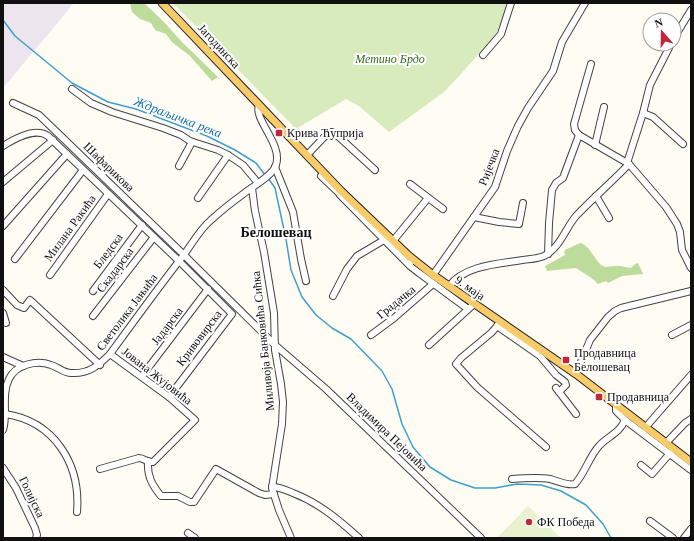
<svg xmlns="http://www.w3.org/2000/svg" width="694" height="541" font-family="'Times New Roman',serif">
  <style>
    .industrial { fill: #ede5ee }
    .green { fill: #d8ebbc }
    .forest { fill: #bddb9b }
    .pitch { fill: #e8f2ce }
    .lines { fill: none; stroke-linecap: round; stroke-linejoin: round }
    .stream { stroke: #3ea0ce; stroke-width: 1.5 }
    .minor-casing { stroke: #434343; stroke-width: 8 }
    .major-casing { stroke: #212121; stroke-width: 9 }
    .minor { stroke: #fff; stroke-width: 6 }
    .major { stroke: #f8cb6a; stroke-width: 7 }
    .poi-dot { fill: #c2263a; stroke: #fff; stroke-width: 1.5 }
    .labels { text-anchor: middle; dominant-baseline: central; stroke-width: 4; stroke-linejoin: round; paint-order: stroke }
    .street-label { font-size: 12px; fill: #101010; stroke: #fff }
    .park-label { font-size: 12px; font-style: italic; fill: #346a1f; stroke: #fff }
    .poi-label { font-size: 12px; fill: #101010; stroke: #fff; text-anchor: start }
    .water-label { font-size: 13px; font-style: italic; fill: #1772a4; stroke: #fff }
    .quarter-label { font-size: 14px; font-weight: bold; fill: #101010; stroke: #fff }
  </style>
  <rect width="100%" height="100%" fill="#fffcf4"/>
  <path class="industrial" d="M3,3H74L3,88Z"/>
  <path class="green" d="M173,3H507L501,24L494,37L459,76L444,92L389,132L359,106L346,99L296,129Z"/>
  <g class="forest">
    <path d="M130,3H144L163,21L182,42L218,77L212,81L190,56L172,42L166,34L155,30L151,23L140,19L132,12Z"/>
    <path d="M581,243C591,248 593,257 600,264C605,269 610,266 615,266C619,265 626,268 631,268L635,264L638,263L643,274L622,276L608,283L606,281L598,284L593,279L576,268L547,271L545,266L565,255L564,252L566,249C572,248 575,244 581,243Z"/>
  </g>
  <path class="pitch" d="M528,506L561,538H497Z"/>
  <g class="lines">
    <g class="stream">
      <path d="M3,20L15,36L72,83L108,102L136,109L207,136L235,150L256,163L265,175"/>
      <path d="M268,178L275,188L286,239L291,270L302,297L316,315L332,328L351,339L382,371L392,389L402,424L413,447L430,467L451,480L475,488H495L517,484L541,485L561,491L586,505L603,524L611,538"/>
    </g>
    <g class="minor-casing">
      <g id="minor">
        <path d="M674,38L691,10"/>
        <path d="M483,55L501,34L511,3"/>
        <path d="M591,64L574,124L575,130L579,135L629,164L666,207L677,224L680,232L682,250L691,268"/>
        <path d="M72,89L91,103L112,112L163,128L181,135L190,141L218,150L228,155L243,165L258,183"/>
        <path d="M13,103L39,115L184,255L275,345L326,389L481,538"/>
        <path d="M643,113L650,85L671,44"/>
        <path d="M595,145L604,107"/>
        <path d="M3,146C14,139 36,127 48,136L179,261L232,314L169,397"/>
        <path d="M307,155L328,133L332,132L339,137L375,170"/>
        <path d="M627,163L643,113L653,117L683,144"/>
        <path d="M179,166L192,142"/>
        <path d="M275,167L293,212L301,259L306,281"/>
        <path d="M321,176L340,194"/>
        <path d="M3,182L53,140"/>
        <path d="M410,184L443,209"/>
        <path d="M252,188L255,211L264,252L274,313L275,350L281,384L283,402L282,424L272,488L279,510L291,538"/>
        <path d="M340,195L410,266"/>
        <path d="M596,196L609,218"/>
        <path d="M198,198L228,155"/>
        <path d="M474,217L499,222L519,224L523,203"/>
        <path d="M3,226L67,154"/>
        <path d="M393,241L428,198"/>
        <path d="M548,254L549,223L552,190L556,183L563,178L579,135"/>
        <path d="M15,259L83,170"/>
        <path d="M410,263V266L419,273L468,309"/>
        <path d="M50,275L108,194"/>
        <path d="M433,275L495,187L507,151L518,126L528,108L553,71L562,42L585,3"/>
        <path d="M449,286C465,265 499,264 523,260C529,259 537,259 544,256C560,248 565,229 576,216C593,198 612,182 629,164"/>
        <path d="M3,290L17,305L24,308L30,300L100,365"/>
        <path d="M93,291L142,225"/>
        <path d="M333,296L347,269L357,256L384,240"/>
        <path d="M3,313L6,323"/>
        <path d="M93,316L154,237"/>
        <path d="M501,322L491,333L461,358L456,364L477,387L546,447"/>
        <path d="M497,326L540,356L556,375L565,382L566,385L559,392"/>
        <path d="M371,335L394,318L433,284"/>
        <path d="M672,335L691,325"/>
        <path d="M429,345L474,304"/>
        <path d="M3,357L23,366"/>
        <path d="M576,374L590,340L608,317L615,311L621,308L691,291"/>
        <path d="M142,376L208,289"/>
        <path d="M556,388L576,414"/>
        <path d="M616,406V411L625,420L691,470"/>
        <path d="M5,414C54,421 81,464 77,512"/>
        <path d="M645,428L691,375"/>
        <path d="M3,430C8,414 1,395 9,379C16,364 37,360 51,365C58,367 64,373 71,373C89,374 98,366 110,354C134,321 158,288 183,256C192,244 200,229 211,220C221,211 232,202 242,195C251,187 273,176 276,165C283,144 253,119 259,105"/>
        <path d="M666,443L685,423L691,419"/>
        <path d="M148,461C147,476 152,485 161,496H178L190,502H194L216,469L259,493L265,495L274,494"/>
        <path d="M641,465L652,474L672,451"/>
        <path d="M3,468L16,488L35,528L37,535L36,538"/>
        <path d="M100,469L139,458C144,458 148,463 153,462L195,420L169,397L110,354"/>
        <path d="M512,479C525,478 538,477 550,479C558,481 567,486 575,484C585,473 589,457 599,446C608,436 619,434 625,420"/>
        <path d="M272,487C280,487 286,490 293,493C319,503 339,520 359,538"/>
        <path d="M650,521L673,538"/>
        <path d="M188,533L195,538"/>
        <path d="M684,538L691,529"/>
      </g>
    </g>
    <g class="major-casing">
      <path id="major" d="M162,3L341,191L409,256L433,275L576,374L691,462"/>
    </g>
    <use href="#minor" class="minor"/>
    <use href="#major" class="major"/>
  </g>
  <g class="poi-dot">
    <rect x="275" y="129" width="8" height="8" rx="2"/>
    <rect x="562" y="356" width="8" height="8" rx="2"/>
    <rect x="595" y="393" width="8" height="8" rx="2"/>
    <circle cx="529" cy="522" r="4"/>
  </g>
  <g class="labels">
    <g class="street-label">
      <text transform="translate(219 46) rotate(47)">Јагодинска</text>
      <text transform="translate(109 167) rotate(44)">Шафарикова</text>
      <text transform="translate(489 167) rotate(-69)">Ријечка</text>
      <text transform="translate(70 228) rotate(-54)">Милана Ракића</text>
      <text transform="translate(108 251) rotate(-53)">Бледска</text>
      <text transform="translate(115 270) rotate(-53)">Скадарска</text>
      <text transform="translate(470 288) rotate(35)">9. маја</text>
      <text transform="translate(396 302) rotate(-39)">Градачка</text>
      <text transform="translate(127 312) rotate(-53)">Светолика Јањића</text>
      <text transform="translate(167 326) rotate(-53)">Јадарска</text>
      <text transform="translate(199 338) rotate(-53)">Кривовирска</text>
      <text transform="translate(263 341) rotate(-96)">Миливоја Банковића Сићка</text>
      <text transform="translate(157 376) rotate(38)">Јована Жујовића</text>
      <text transform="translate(387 432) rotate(44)">Владимира Пејовића</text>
      <text transform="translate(32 497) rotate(64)">Голијска</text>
    </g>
    <g class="park-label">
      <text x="390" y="59">Метино Брдо</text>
    </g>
    <g class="poi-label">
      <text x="287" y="133">Крива Ћуприја</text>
      <text x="574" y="353">Продавница<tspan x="574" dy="14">Белошевац</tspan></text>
      <text x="607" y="397">Продавница</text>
      <text x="537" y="522">ФК Победа</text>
    </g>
    <g class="water-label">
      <text transform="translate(178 117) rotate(21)">Ждраљичка река</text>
    </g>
    <g class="quarter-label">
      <text x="276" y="232">Белошевац</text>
    </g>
  </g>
  <rect width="694" height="541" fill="none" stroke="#101010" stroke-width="8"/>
  <g transform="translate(662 32) rotate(340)"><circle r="19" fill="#ffffff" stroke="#9f9f9f"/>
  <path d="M0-3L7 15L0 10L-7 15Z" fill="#c2263a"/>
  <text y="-6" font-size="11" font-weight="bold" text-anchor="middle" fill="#101010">N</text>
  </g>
</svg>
